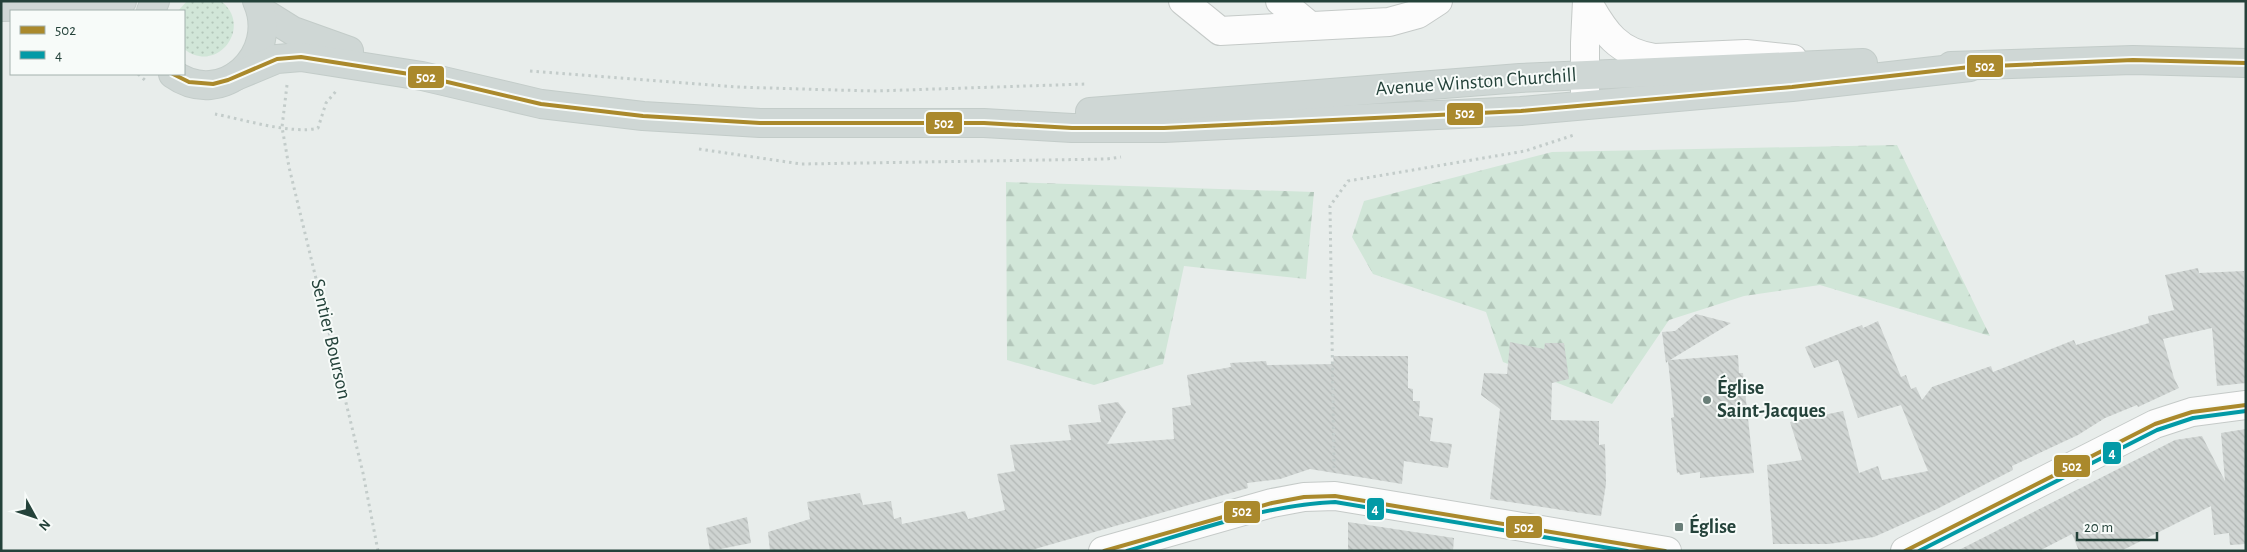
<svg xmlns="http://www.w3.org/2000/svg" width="2247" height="552" font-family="'Alegreya Sans',sans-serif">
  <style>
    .grass { fill: url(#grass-dots) }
    .forest { fill: url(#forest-firs) }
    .building { fill: url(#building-back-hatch) }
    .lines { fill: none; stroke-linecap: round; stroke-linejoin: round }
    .minor-casing { stroke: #c5cac8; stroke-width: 30 }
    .major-casing { stroke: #c3ccc9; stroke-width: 30 }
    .path { stroke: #c3ccca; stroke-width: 3; stroke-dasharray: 2.5 4; stroke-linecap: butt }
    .minor { stroke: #fcfcfc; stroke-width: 28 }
    .major { stroke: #cfd7d5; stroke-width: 28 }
    .bus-1-casing { stroke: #f7fbf9; stroke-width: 8 }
    .bus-2-casing { stroke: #f7fbf9; stroke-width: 8 }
    .bus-1 { stroke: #aa892c; stroke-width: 4 }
    .bus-2 { stroke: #029aa6; stroke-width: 4 }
    .poi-dot { fill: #697e78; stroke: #f7fbf9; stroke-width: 2 }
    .labels { text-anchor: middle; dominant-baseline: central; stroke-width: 4; stroke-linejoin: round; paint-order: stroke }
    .street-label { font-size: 20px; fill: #24423a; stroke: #f7fbf9 }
    .poi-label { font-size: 20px; font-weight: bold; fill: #24423a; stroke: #f7fbf9; text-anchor: start }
    .line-badge { stroke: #f7fbf9; stroke-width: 2 }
    .badge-label { font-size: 14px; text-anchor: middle; font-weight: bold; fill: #fff }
  </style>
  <defs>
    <pattern id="grass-dots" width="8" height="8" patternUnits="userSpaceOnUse" patternTransform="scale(1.25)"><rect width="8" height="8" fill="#d1e6d8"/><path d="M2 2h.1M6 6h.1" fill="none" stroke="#b3c6ba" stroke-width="1.8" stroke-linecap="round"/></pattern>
    <pattern id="forest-firs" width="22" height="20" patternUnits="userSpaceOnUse" patternTransform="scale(1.25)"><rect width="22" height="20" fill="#d1e6d8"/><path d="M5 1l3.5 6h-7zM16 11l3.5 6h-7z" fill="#b3c6ba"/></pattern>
    <pattern id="building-back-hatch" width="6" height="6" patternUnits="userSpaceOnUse" patternTransform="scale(1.25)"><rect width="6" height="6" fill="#cfd4d2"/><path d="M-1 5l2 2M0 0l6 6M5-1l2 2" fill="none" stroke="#b2b7b5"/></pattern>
  </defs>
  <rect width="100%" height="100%" fill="#e8edeb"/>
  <path class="grass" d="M187,1H221C254,27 217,75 184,49V11H178Z"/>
  <g class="forest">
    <path d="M1897,145L1990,336L1820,285L1744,296L1669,320L1612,404L1503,362L1486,312L1373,274L1352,237L1364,201L1552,152Z"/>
    <path d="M1006,182L1314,192L1306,279L1184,266L1163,364L1094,385L1007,360Z"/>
  </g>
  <g class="building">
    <path d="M2198,268L2199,273L2244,271L2246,383L2217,386L2212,328L2163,339L2174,378L2179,388L2138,407L2137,405L2105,418L2078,435L2012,466L2013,470L1937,509L1874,537L1829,544H1773L1767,465L1802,460L1790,422L1843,411L1859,473L1878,466L1882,480L1928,471L1901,405L1858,418L1838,360L1814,368L1805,347L1862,325L1863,328L1878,321L1901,377L1906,375L1911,389L1916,387L1922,400L1932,387L1991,366L1993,372L2074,340L2076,345L2149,323L2148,316L2174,310L2165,275Z"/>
    <path d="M1696,314L1731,323L1670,360L1738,355L1739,373H1743L1754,473L1700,478V472L1680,475L1679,472L1677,473L1671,418L1674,417L1668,361L1666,363L1662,332L1675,331Z"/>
    <path d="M1510,342L1544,349L1545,343H1564L1569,379L1552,383L1551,420L1599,421V445L1605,444L1606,484L1601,516L1490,499L1500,409L1481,395L1484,373L1507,374Z"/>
    <path d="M1333,356H1408V388L1413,389V401H1420L1419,416L1433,418L1430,441L1452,444L1448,468L1404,461L1402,484L1310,469L1280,479L1247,483L1248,488L1028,551H770L768,532L810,519L807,502L860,493L863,505L891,501L894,519L901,517L902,524L965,511L968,519L1005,510L997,474L1015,471L1010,445L1071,440L1068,425L1101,422L1098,405L1118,402L1126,412L1107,444L1174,439L1172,408L1191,405L1187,375L1231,367L1230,363L1266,361L1267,365L1334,364Z"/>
    <path d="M2246,429V544L2230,545L2229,533L2214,535L2211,506L2121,551H2079L2072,534L2039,551H1957L2175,440L2202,436L2225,481L2221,433Z"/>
    <path d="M747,517L751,543L710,551L706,528Z"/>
    <path d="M1348,522L1454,538L1453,551H1348Z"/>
  </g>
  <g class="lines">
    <g class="minor-casing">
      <g id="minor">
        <path d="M1183,1L1220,31L1389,22L1418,14L1438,1"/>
        <path d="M1280,1L1309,25"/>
        <path d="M1587,1C1604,32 1618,53 1655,58L1746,54L1793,59"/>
        <path d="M1585,105V43L1587,1"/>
        <path d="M1103,551L1272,503L1304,497L1335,496L1667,551"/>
        <path d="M1905,551L2155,424L2192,412L2246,405"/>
      </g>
    </g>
    <g class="major-casing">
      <g id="major">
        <path d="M1,7L71,6L122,1"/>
        <path d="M151,11L155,1"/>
        <path d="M261,11L293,31L349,51"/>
        <path d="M1951,66L2133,60L2246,63"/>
        <path d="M173,74C222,109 281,55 257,1"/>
        <path d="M236,76L277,59L301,57L422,76L541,104L643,116L760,123H984L1072,128H1164L1521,111L1792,87L1970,67"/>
        <path d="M1090,112L1520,78L1863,63"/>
      </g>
    </g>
    <g class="path">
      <path d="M530,71L736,87L835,90L876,91L1086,84"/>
      <path d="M138,74L147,82"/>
      <path d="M287,85L282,127L289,167L363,473L378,551"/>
      <path d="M215,114C241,119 294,135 318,128L326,103L337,90"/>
      <path d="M699,149L801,164L1107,159L1121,157"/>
      <path d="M1334,468L1330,206L1348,181L1525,151L1574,135"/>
    </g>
    <use href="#minor" class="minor"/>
    <use href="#major" class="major"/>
    <g class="bus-1-casing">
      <g id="bus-1">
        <path d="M173,74L189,82L213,84L228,80L277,59L301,57L422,76L541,104L643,116L760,123H984L1072,128H1164L1521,111L1792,87L1970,67L2133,60L2246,63"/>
        <path d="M1104,551L1272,503L1304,497L1335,496L1665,551"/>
        <path d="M1905,551L2155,424L2192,412L2246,405"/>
      </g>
    </g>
    <g class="bus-2-casing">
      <g id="bus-2">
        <path d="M1127,551C1195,531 1264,505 1335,502L1627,551"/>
        <path d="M1919,551L2157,430L2193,418L2246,411"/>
      </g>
    </g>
    <use href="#bus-1" class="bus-1"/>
    <use href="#bus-2" class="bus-2"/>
  </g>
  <g class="poi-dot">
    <circle cx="1707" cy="400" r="5"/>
    <rect x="1674" y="522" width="10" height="10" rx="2.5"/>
  </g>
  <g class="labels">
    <g class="street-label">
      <text transform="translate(1476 82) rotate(-4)">Avenue Winston Churchill</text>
      <text transform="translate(331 339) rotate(77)">Sentier Bourson</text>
    </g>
    <g class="poi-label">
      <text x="1717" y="388">Église<tspan x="1717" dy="23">Saint-Jacques</tspan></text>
      <text x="1689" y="527">Église</text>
    </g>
  </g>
  <g class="line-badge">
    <rect x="1966" y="54" width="38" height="24" rx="5" fill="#aa892c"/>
    <rect x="407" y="65" width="38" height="24" rx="5" fill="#aa892c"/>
    <rect x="1446" y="102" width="38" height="24" rx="5" fill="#aa892c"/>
    <rect x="925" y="111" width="38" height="24" rx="5" fill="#aa892c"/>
    <rect x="2102" y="441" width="20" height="24" rx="5" fill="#029aa6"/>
    <rect x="2053" y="454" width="38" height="24" rx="5" fill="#aa892c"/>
    <rect x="1366" y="497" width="19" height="24" rx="5" fill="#029aa6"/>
    <rect x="1223" y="500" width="38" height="24" rx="5" fill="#aa892c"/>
    <rect x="1505" y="515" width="38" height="24" rx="5" fill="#aa892c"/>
  </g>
  <g class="badge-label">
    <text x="1985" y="71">502</text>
    <text x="426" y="82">502</text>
    <text x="1465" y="118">502</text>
    <text x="944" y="128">502</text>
    <text x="2112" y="458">4</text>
    <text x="2072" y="471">502</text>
    <text x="1375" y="514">4</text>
    <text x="1242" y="516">502</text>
    <text x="1524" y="532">502</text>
  </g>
  <rect width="2247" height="552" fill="none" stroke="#24423a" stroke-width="5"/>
  <rect x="10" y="10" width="175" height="65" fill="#f7fbf9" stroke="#a3b1ad"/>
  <rect x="20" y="26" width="25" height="8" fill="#aa892c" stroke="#a3b1ad"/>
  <text x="55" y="35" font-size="15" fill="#24423a">502</text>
  <rect x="20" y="51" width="25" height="8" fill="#029aa6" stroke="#a3b1ad"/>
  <text x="55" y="60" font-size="15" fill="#24423a">4</text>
  <g transform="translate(35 517) rotate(130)" stroke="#f7fbf9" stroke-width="4" paint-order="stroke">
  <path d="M0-4L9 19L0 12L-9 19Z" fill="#24423a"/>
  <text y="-8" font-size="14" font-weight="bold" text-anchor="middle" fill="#24423a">N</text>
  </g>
  <path d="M2077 532v8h80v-8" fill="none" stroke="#24423a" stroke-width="2.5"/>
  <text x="2084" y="532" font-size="15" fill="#24423a" stroke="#f7fbf9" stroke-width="4" paint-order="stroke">20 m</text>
</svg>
